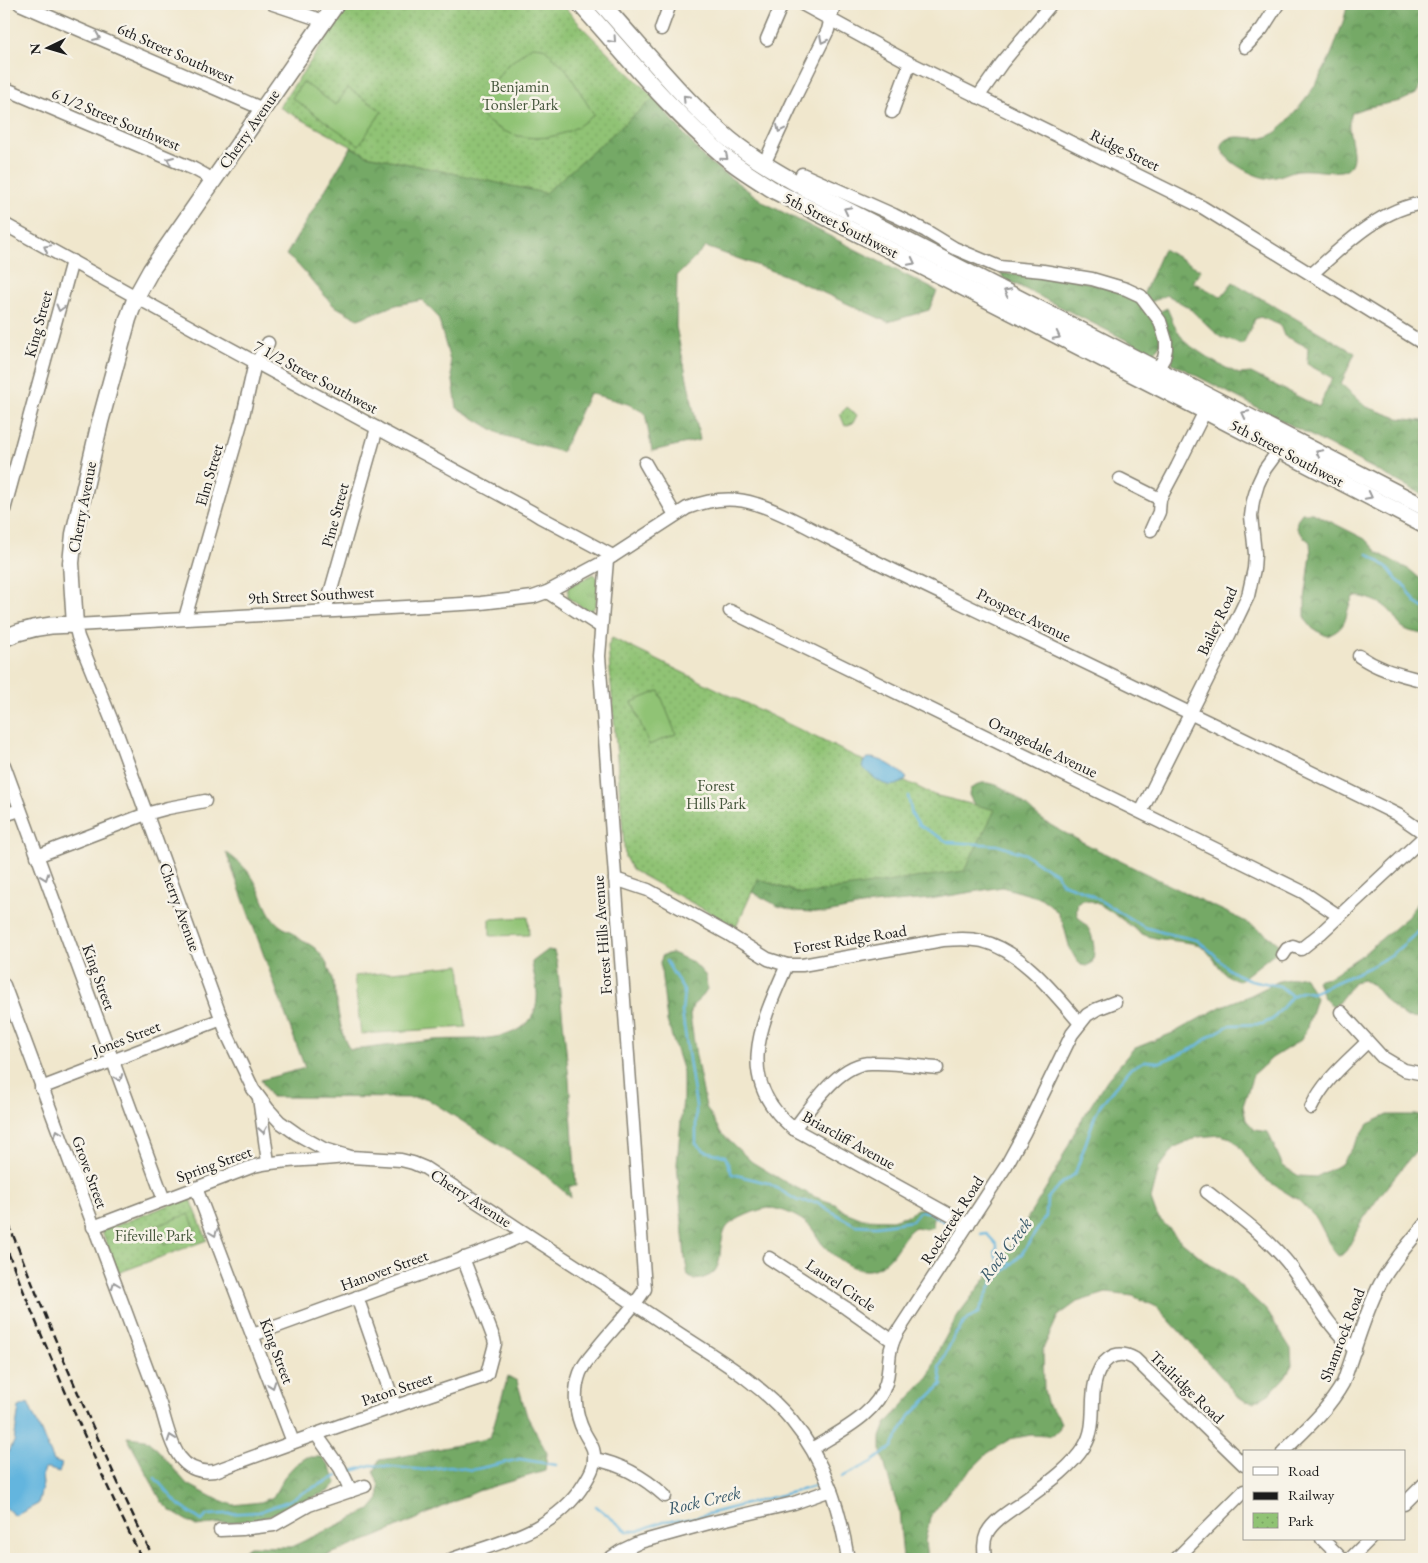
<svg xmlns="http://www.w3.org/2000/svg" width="1428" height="1563" font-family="'EB Garamond',serif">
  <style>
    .grass { fill: url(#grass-tufts); stroke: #567048 }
    .forest { fill: url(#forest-crowns); stroke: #486241 }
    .park { fill: url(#park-dots); stroke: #567048 }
    .garden { fill: #90c374; stroke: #567048 }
    .water { fill: #63b5de; stroke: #40687d }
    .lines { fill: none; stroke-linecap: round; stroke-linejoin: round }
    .stream { stroke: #63b5de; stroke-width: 2.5 }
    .minor-casing { stroke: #868274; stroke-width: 15 }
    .major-casing { stroke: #868274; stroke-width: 19 }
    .minor { stroke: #fff; stroke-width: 12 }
    .major { stroke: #fff; stroke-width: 16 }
    .rail { stroke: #1c1c1c; stroke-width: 2.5; stroke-dasharray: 8 4; stroke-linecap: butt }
    .oneway { stroke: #999 }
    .labels { text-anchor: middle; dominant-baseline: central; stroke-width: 5; stroke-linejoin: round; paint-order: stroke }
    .street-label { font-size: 16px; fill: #1c1c1c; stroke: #f7f3e8 }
    .park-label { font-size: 16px; fill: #45563b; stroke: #f7f3e8 }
    .water-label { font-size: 18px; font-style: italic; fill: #38596a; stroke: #f7f3e8 }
  </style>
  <defs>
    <pattern id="grass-tufts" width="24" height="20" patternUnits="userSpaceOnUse" patternTransform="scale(1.25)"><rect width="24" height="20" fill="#90c374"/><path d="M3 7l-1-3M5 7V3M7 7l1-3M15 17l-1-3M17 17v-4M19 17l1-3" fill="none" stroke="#7ca764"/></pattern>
    <pattern id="forest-crowns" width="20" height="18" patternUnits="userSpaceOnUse" patternTransform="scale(1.25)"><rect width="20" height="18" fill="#74a966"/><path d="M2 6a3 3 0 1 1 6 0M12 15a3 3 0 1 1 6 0" fill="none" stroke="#5e8953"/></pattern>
    <pattern id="park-dots" width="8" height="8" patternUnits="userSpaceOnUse" patternTransform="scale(1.25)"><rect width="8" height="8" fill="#90c374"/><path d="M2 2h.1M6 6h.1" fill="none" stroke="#7ca764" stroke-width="1.8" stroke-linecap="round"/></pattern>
  </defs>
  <rect width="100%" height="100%" fill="#f7f3e8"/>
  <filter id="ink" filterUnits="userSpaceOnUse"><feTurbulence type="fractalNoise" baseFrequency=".02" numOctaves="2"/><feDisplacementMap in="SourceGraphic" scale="10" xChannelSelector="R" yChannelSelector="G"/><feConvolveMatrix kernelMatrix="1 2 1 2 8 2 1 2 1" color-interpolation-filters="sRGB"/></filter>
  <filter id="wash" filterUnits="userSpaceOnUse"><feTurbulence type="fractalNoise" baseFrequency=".0096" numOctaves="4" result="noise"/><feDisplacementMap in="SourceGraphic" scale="20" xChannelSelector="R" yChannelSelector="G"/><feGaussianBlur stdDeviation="1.12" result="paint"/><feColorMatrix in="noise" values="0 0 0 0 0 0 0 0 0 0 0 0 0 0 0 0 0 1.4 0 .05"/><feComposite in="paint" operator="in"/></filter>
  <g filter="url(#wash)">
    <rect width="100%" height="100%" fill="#f0e7cd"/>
    <path class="grass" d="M594,574L598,578L596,605L593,609L588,611L568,598V589L569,586Z"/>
    <g class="forest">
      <path d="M1347,4H1424V79L1416,94L1401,101L1364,108L1352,113C1351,116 1349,121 1349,124C1348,137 1363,167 1341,171C1327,173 1313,169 1299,170C1288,171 1278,179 1266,178C1254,177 1208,154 1226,140C1235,133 1256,141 1267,137C1276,134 1284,125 1290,118C1313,93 1329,65 1339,33C1343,23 1346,14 1347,4Z"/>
      <path d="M654,98L705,159L765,203L937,291L929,310L888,322L784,275L706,247L677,276L676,327L700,440L652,451L645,413L628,404L589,393L562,452L502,435L457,408L450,361L438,317L422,300L396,305L358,319L333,305L298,265L286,255L351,147L367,155L454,173Z"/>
      <path d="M1163,249L1201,270L1193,282L1221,297L1233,282L1355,353L1341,384L1367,407L1398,418L1424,421V495L1172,363C1174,346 1165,328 1159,312L1167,308L1176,329L1186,343L1216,363L1239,374L1251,373L1319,407L1332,378L1307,364L1308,347L1284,336L1280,325L1260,317L1255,319L1243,345L1220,337L1188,307L1167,295L1151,302L1143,295Z"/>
      <path d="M1000,273L1068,278L1126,291L1154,316L1161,343L1154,354L1003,278Z"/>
      <path d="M1302,513H1313L1365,539L1378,553L1410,570L1424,582V634C1418,633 1410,632 1405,629C1397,625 1395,616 1390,611C1381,601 1366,597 1354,596C1342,615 1352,626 1327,636L1313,629L1305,619V599L1311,555L1310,542C1298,532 1291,527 1302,513Z"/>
      <path d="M982,783C1005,781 1024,806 1040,818C1047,823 1055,828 1063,832C1108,856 1154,877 1200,900C1228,913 1260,926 1282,947L1239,981C1220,977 1215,955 1200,945C1183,940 1154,941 1140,933C1128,925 1090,891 1078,902C1077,906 1076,910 1077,914C1079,919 1082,920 1085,924C1094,934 1096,951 1092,963L1086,966L1081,965L1077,961L1070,949L1063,923L1057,912L1049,904L1041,898L1002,887L930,899L872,904L826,913L797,911L778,906L752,892L758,879L802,894L974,805L969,795L970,789Z"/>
      <path d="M226,852C236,860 247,868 254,880C265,898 267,924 291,931C299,942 307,941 316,949C321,954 327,963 329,969C337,988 338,1036 350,1049C358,1050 368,1048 376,1047C395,1045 415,1042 434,1040C467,1037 534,1048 537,999C538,988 534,976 532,965V962L548,950L554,951L557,962L569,1079L576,1186H569L571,1198L543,1173L426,1098L271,1097L261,1080L305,1068Z"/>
      <path d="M1424,897V1019L1407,1018L1391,1006L1373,985L1363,980L1354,982L1338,1003L1333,1006L1324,998L1317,981L1319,979L1329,977L1362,955L1405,919L1416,905Z"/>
      <path d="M672,953L693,962L706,976L707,989L701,998L693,1005L690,1015L696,1056L706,1107L721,1133L752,1162L787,1183L815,1197L835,1204L845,1212L863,1219L892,1220L908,1215L917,1209L927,1208L932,1210L934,1218L933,1227L926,1229L915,1227C899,1237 897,1259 876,1268C859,1276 838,1260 826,1248C819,1242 816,1233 810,1226C800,1217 782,1208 768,1208C759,1209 733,1219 727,1227C724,1231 722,1240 721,1245C720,1254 720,1264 715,1271C710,1277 701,1279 694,1280L688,1276L685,1258L677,1164L683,1098V1072L667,1021L660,962L663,955Z"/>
      <path d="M1304,976L1316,998L1307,1027L1301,1040L1272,1058L1253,1075L1243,1106L1246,1120L1255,1130L1268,1132L1283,1166L1299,1176L1316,1177L1341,1164L1352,1149L1368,1124L1388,1115H1415L1424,1117V1144L1419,1147C1400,1170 1381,1193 1364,1218C1356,1230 1352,1244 1343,1255L1338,1256L1333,1250L1317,1219L1298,1200L1263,1178L1238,1145L1231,1138L1220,1135L1198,1137L1175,1147L1159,1168L1151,1199L1157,1216L1179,1239L1208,1263L1233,1279L1267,1311L1291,1349L1292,1365L1285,1377L1269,1394L1254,1402L1245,1401L1236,1395L1225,1381L1157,1307L1133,1296L1106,1293L1077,1302L1058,1316L1043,1349L1044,1390L1048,1406L1057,1414L1061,1423L1059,1430L1054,1435L1046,1436L1031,1435L1010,1439L988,1453L950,1490L930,1517L925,1541L927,1559H903L899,1511L890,1484L881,1450V1437L886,1424L929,1376L938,1351L958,1315L1015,1239L1055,1173L1077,1127L1107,1080L1133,1049L1175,1032L1222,1006L1251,995L1279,981Z"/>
      <path d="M508,1376L517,1381L527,1416L547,1453L545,1471L478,1491L378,1536L317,1559H228L250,1546L291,1547L370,1510L379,1499V1486L374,1473L379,1460L395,1458L490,1438Z"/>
      <path d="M127,1437L145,1439L157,1449L186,1483L212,1497L233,1505L261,1502L273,1497L284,1477L295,1465L307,1457H321L329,1465L337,1483L329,1491L260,1519L196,1526L172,1512L162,1502Z"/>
    </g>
    <g class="park">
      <path d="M350,4H562L583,28L654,98L545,193L367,155L279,107Z"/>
      <path d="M847,407L857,415L853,423L845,426L840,414Z"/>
      <path d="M612,638L934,795L995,810L964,871L802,894L758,879L736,927L632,870L625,857L608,646Z"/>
      <path d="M190,1197L207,1240L118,1273L102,1231Z"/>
    </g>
    <g class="garden">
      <path d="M532,46L543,47L566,69L594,115C588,119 582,124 575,128C550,142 517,141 493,125C486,121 481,115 475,110L505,67Z"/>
      <path d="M303,82L336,105L348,88L382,111L359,145L292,98Z"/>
      <path d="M659,691L676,734L649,745L632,702Z"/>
      <path d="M528,917L529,935L490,936V919Z"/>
      <path d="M460,965L466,1027L361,1034L354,976Z"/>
      <path d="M189,1214L197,1233L164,1245L156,1226Z"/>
    </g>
    <g class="water">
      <path d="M868,758C881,757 898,769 907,778C890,795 875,779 862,767L864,761Z"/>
      <path d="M28,1403L54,1461L62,1464L59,1472L49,1469H44L42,1475L43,1484L38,1504L15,1516L4,1506V1461L14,1442L19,1407Z"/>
    </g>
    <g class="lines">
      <g class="stream">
        <path d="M1368,554L1387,567L1397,580L1406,587L1416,603L1424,608"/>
        <path d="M908,796L912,815L919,825L948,842L997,845L1025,854L1041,865L1056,873L1062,883L1084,891L1144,927L1165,933L1197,940L1213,953L1228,969L1236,974L1250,980L1280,986L1292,996"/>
        <path d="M666,961L684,991L682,1012L696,1106V1144L705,1151L725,1156L732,1174L768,1183L798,1201L817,1202L829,1210L855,1225L876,1226L912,1221L919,1212H929L947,1224"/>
        <path d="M981,1234L986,1233L997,1245V1249L994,1252L997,1258L1005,1260L1012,1264"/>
        <path d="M346,1473L371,1465L425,1470L450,1466L472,1470L520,1459L556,1465"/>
        <path d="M842,1477L872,1462L892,1447L910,1416L942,1384L939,1368L954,1336L968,1318L978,1313L992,1283L1021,1255L1046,1216L1047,1199L1058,1186L1075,1174L1096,1113L1101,1104L1131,1068L1145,1061L1160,1062L1178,1055L1194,1048L1210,1036L1230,1025L1262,1024L1273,1019L1292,996L1303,991L1312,993L1370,967L1391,955L1424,927"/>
        <path d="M155,1478L179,1505L202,1521L207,1515L259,1512L288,1501L312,1488L338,1476"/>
        <path d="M596,1506L627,1531H638L664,1521L688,1519L816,1486"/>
      </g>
    </g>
  </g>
  <g filter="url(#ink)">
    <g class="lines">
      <g class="minor-casing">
        <g id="minor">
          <path d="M20,4L263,109"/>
          <path d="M273,4L324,21"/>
          <path d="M802,4L910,63L1202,207L1424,344"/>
          <path d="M661,29L670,4"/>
          <path d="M767,39L782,4"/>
          <path d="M1245,47L1262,29L1278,4"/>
          <path d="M4,88L194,169L205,175L213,181"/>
          <path d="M978,97L1002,63L1051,4"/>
          <path d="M892,112L910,63"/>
          <path d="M764,164L796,95L828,30L834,4"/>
          <path d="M798,184L802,174L894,215L926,231L954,248L999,267L1043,271L1092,279L1126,289L1141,296L1160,321L1166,341V349L1164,358L1153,377"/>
          <path d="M4,224L194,329L532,512L540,517L613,556"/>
          <path d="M1312,274C1343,246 1381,208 1424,203"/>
          <path d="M645,463L675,515"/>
          <path d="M1120,479L1160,499"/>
          <path d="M4,510L72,261"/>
          <path d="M1151,530L1159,512L1160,499L1177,467L1205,411"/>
          <path d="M547,592L601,627"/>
          <path d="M325,611L377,428"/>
          <path d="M730,611L1303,892L1339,916"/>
          <path d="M185,618L242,420L254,367L268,343"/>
          <path d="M1359,656C1381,671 1399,674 1424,681"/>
          <path d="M4,765L164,1200"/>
          <path d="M1141,812L1220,654L1248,596L1254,569L1255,554L1251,516L1253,501L1258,484L1265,469L1284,443"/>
          <path d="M4,815L20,810"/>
          <path d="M37,856L146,814L168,808L205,801"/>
          <path d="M615,879L648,890L728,934L768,959L787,965H802L943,940C956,939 969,938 982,941C1022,951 1054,993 1080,1023"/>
          <path d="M1283,955L1287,949L1293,946L1301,949L1321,933L1424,837"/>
          <path d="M787,965C761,1024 733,1080 794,1129L968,1225"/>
          <path d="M4,985L160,1404C170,1435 174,1476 215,1471C304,1438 393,1406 483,1377L487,1374L495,1344L494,1339L463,1258"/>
          <path d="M1341,1012L1382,1057L1404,1070L1424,1074"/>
          <path d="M41,1088L222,1019"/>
          <path d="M259,1098L268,1162"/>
          <path d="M1311,1108C1324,1080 1346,1063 1367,1042"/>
          <path d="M794,1129C812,1106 839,1063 871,1063C893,1062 916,1066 937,1068"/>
          <path d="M196,1188L293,1442"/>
          <path d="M1207,1192C1237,1215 1269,1238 1292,1268C1313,1297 1327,1326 1355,1350"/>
          <path d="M93,1227L254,1166C284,1159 314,1161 344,1157"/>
          <path d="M769,1258L846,1308L893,1341"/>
          <path d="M357,1297L395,1406"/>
          <path d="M253,1335L501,1245L526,1234"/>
          <path d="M316,1434L340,1468L351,1491"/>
          <path d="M812,1449C838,1432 877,1415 886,1383C891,1364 886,1353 897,1333L1006,1166L1024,1133L1072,1034L1087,1015L1097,1009L1115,1002"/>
          <path d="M1283,1452C1305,1430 1328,1410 1343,1383C1355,1350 1364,1315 1380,1284C1392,1263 1408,1244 1424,1225"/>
          <path d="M594,1459C622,1464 644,1477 665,1496"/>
          <path d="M1404,1504L1424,1484"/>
          <path d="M220,1530L242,1529L274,1525L309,1505L365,1486"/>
          <path d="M1322,1539L1342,1559"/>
          <path d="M452,1559C501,1542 555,1531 584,1484C591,1473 597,1463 593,1449C591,1443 587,1438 584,1432C575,1414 573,1392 580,1373C583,1365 589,1358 595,1351C611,1330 631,1312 645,1289L599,656L607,560"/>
          <path d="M609,1559L621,1551L640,1542L709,1523L794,1503L831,1490"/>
          <path d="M848,1559C840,1509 825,1461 792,1421C759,1381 711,1355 669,1327C588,1273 506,1221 425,1168L413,1163L401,1160L351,1157L324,1149L297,1134L280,1122L268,1109L253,1089L227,1034L118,736L78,637L75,625L481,603L533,597L547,592L607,560L687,508C710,499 733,496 756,504C782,512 807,527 831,539C872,560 913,580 955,600C1103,671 1251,742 1398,815L1424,833"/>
          <path d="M985,1559C984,1550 983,1542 987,1533C994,1520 1010,1511 1021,1503C1044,1486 1069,1470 1084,1447C1097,1427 1090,1404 1095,1383C1099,1362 1114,1347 1135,1359L1244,1465"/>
          <path d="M1176,1559L1244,1491"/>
          <path d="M1350,1559L1370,1539"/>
        </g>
      </g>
      <g class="major-casing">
        <g id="major">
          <path d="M580,4C626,55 670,110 723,155C739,169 758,180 777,192L1205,411L1424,525"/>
          <path d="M602,4C641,47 678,93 721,132C747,156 779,173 810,191L1424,507"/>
          <path d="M4,638C27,628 51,624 75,625L71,563L74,534L100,422L128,319L136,297L151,270L336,4"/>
        </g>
      </g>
      <use href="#minor" class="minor"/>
      <use href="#major" class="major"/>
      <g class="rail">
        <path d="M4,1212C50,1330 99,1446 154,1559"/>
        <path d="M4,1242C46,1349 91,1455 142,1559"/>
      </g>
    </g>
    <defs><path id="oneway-chevron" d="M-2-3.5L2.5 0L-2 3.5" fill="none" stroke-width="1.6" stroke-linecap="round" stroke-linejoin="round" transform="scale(1.25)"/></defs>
    <g class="oneway">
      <use href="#oneway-chevron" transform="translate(97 37) rotate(23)"/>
      <use href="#oneway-chevron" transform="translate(613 40) rotate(48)"/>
      <use href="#oneway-chevron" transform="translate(823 40) rotate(117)"/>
      <use href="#oneway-chevron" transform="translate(686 98) rotate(-133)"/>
      <use href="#oneway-chevron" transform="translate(780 129) rotate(115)"/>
      <use href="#oneway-chevron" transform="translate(725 157) rotate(39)"/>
      <use href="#oneway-chevron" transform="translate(170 160) rotate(-157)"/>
      <use href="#oneway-chevron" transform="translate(847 210) rotate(-153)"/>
      <use href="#oneway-chevron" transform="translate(47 248) rotate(-151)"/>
      <use href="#oneway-chevron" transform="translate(912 262) rotate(27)"/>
      <use href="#oneway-chevron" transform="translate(1007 292) rotate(-153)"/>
      <use href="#oneway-chevron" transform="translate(60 308) rotate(105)"/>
      <use href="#oneway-chevron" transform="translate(1057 336) rotate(27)"/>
      <use href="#oneway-chevron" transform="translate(1245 414) rotate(-153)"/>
      <use href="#oneway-chevron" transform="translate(1319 453) rotate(-152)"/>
      <use href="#oneway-chevron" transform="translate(1369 496) rotate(27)"/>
      <use href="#oneway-chevron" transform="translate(45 877) rotate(70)"/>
      <use href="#oneway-chevron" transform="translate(119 1078) rotate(69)"/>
      <use href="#oneway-chevron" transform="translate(263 1130) rotate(81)"/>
      <use href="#oneway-chevron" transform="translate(58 1133) rotate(-110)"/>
      <use href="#oneway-chevron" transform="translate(214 1233) rotate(69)"/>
      <use href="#oneway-chevron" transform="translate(115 1285) rotate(-111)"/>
      <use href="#oneway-chevron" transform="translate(272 1385) rotate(70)"/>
      <use href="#oneway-chevron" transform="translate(171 1438) rotate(-109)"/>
    </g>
  </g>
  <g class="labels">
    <g class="street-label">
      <text transform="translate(176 53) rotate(24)">6th Street Southwest</text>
      <text transform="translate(116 119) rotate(23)">6 1/2 Street Southwest</text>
      <text transform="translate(249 129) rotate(-55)">Cherry Avenue</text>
      <text transform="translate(1125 150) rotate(26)">Ridge Street</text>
      <text transform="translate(841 225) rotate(27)">5th Street Southwest</text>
      <text transform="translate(38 324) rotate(-75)">King Street</text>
      <text transform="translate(316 377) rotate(28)">7 1/2 Street Southwest</text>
      <text transform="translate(1287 453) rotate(28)">5th Street Southwest</text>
      <text transform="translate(209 475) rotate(-74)">Elm Street</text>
      <text transform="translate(82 507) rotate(-79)">Cherry Avenue</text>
      <text transform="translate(335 515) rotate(-75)">Pine Street</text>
      <text transform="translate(311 595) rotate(-3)">9th Street Southwest</text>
      <text transform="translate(1024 615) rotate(26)">Prospect Avenue</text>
      <text transform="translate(1217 621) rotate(-65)">Bailey Road</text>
      <text transform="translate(1043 747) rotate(26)">Orangedale Avenue</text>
      <text transform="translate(180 907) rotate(70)">Cherry Avenue</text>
      <text transform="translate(602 935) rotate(-94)">Forest Hills Avenue</text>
      <text transform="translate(850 939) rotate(-9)">Forest Ridge Road</text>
      <text transform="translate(99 977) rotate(70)">King Street</text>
      <text transform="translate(126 1038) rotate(-21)">Jones Street</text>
      <text transform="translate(849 1140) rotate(29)">Briarcliff Avenue</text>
      <text transform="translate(214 1164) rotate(-20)">Spring Street</text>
      <text transform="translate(90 1172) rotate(70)">Grove Street</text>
      <text transform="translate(471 1198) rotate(33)">Cherry Avenue</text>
      <text transform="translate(952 1220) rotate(-57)">Rockcreek Road</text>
      <text transform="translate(384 1270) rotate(-20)">Hanover Street</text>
      <text transform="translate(841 1285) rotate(34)">Laurel Circle</text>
      <text transform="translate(1342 1335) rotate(-69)">Shamrock Road</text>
      <text transform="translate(277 1351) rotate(69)">King Street</text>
      <text transform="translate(1187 1387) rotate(44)">Trailridge Road</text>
      <text transform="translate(397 1389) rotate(-19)">Paton Street</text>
    </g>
    <g class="park-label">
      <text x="520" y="86">Benjamin<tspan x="520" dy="18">Tonsler Park</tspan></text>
      <text x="716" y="785">Forest<tspan x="716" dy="18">Hills Park</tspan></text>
      <text x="154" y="1235">Fifeville Park</text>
    </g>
    <g class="water-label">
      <text transform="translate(1005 1249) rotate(-53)">Rock Creek</text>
      <text transform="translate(704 1500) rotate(-13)">Rock Creek</text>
    </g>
  </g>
  <rect width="1428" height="1563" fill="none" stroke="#f7f3e8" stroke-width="20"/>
  <rect x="1243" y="1450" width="162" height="90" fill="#f7f3e8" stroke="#9f9d96"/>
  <rect x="1253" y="1467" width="25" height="8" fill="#ffffff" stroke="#9f9d96"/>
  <text x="1288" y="1476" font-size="15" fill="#1c1c1c">Road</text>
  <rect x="1253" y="1492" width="25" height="8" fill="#1c1c1c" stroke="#9f9d96"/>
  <text x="1288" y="1500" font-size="15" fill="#1c1c1c">Railway</text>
  <rect x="1253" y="1513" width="25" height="15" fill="url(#park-dots)" stroke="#9f9d96"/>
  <text x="1288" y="1526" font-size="15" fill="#1c1c1c">Park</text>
  <g transform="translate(48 48) rotate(265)" stroke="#f7f3e8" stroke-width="4" paint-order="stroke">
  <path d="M0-4L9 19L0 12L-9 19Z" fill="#1c1c1c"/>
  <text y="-8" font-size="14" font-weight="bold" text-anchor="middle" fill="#1c1c1c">N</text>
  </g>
</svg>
